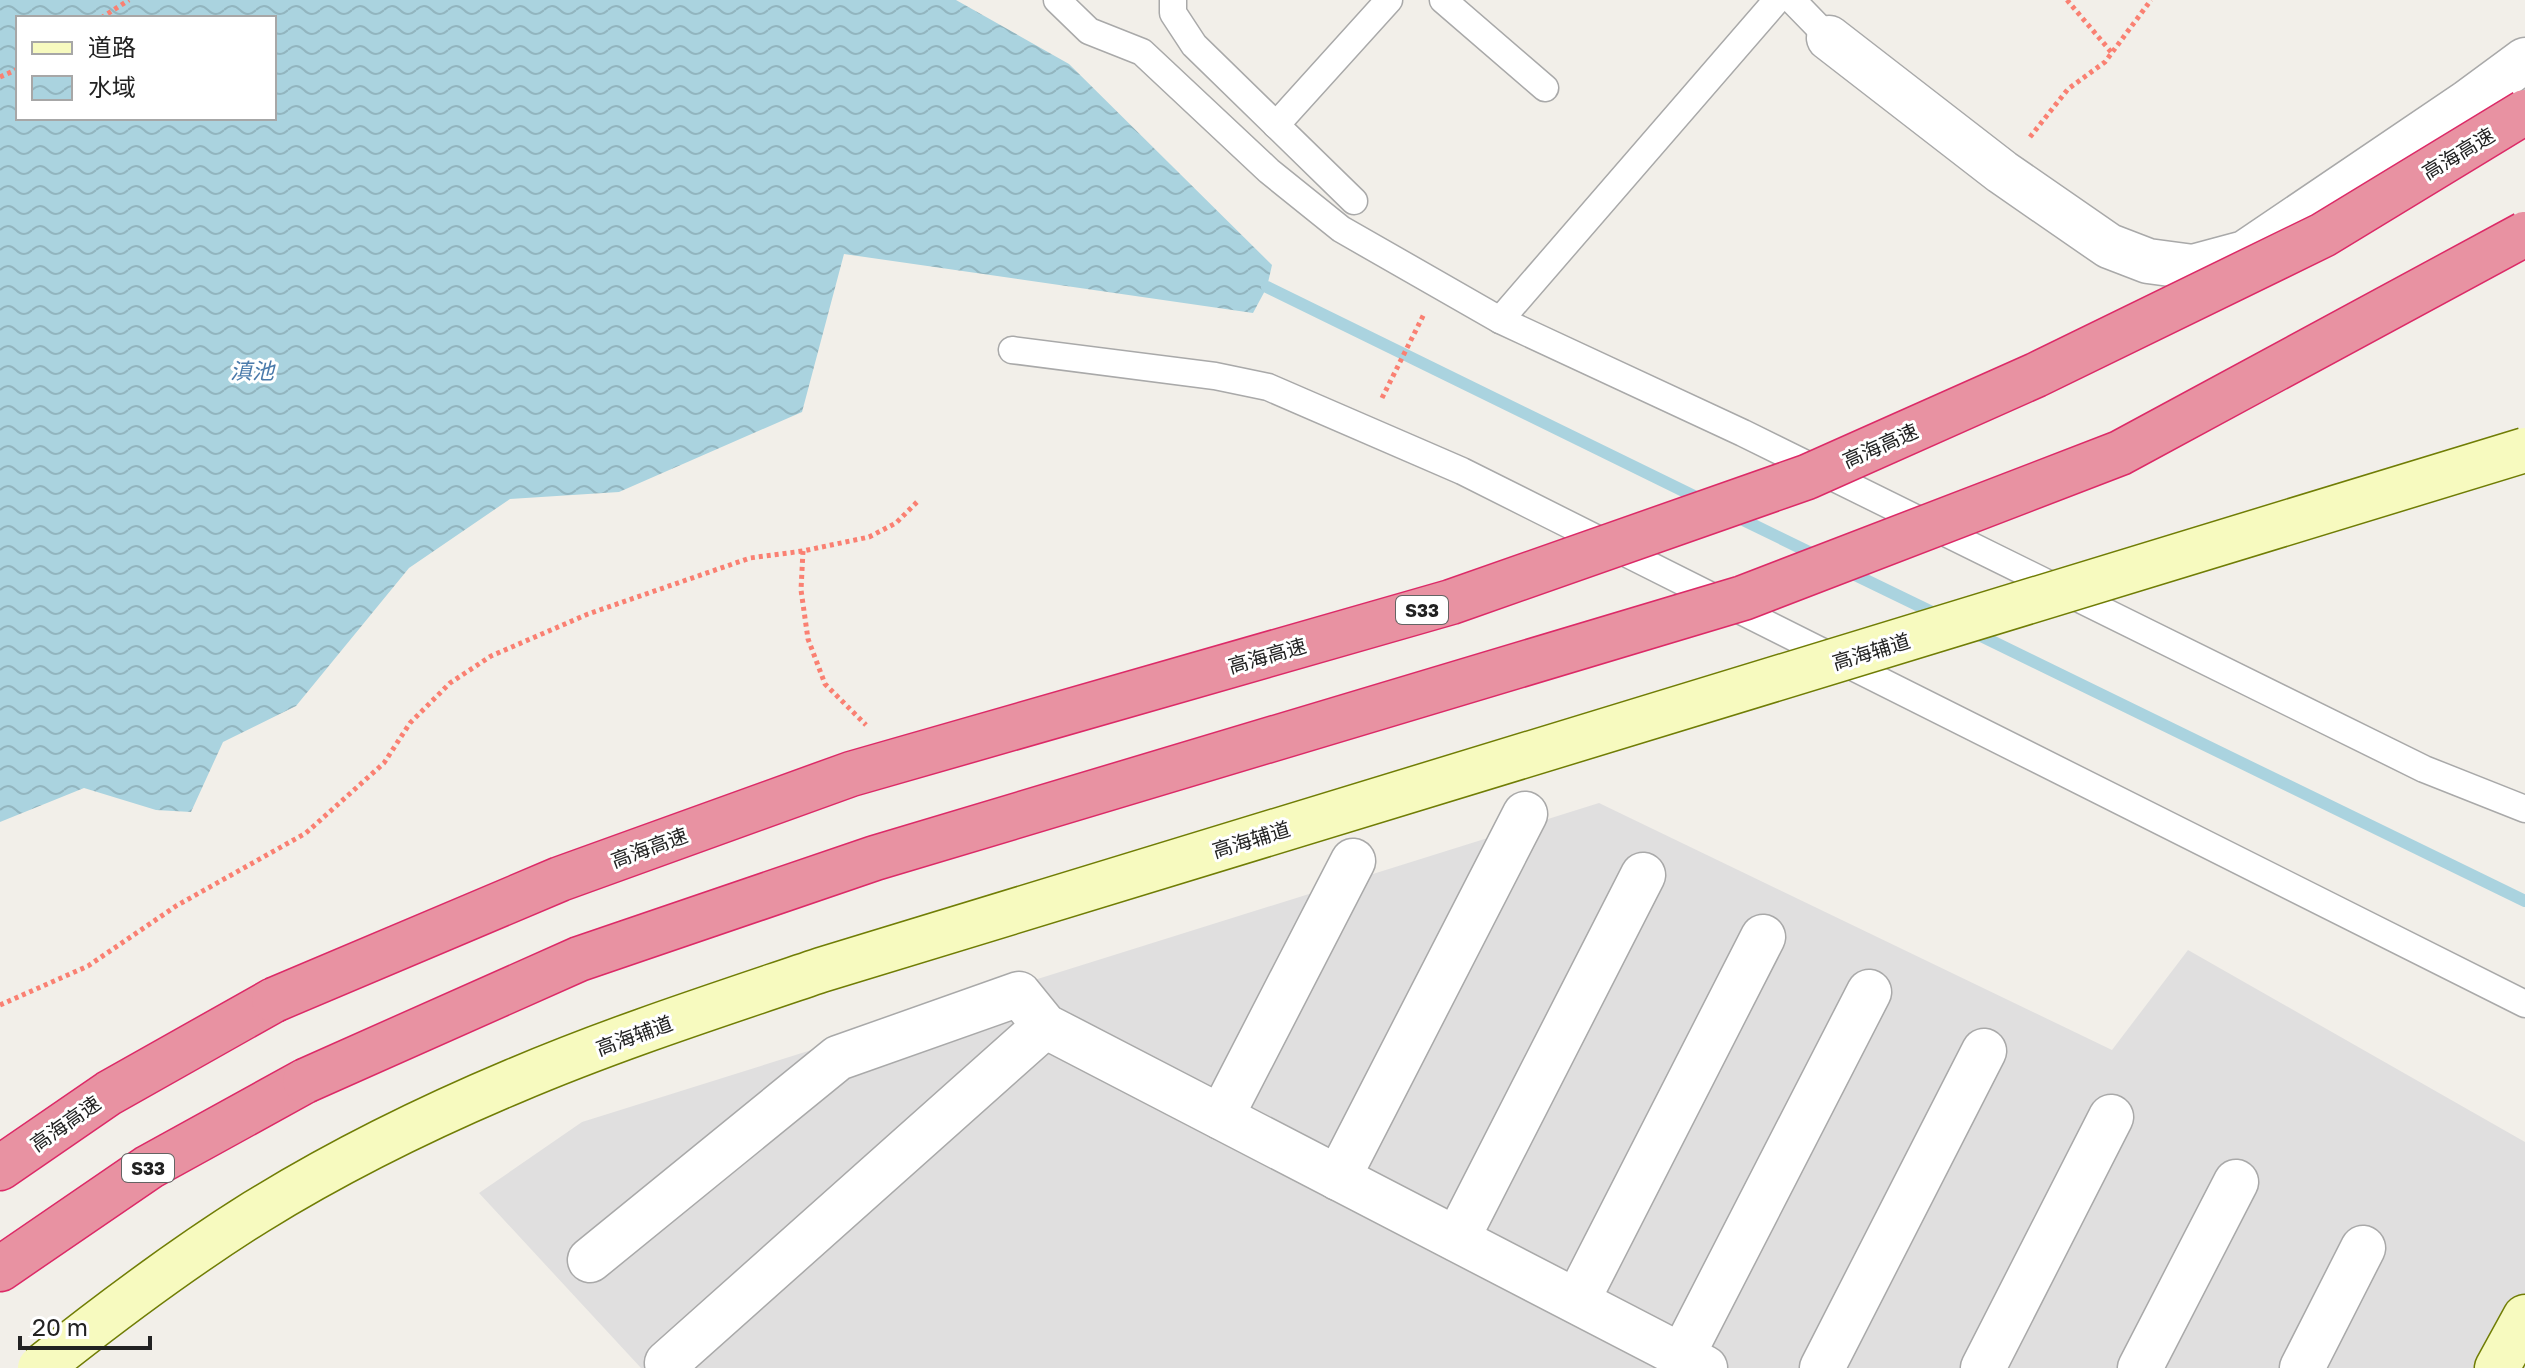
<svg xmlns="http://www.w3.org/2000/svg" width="2525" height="1368" font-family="'Golos Text','Noto Sans SC',sans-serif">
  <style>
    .residential { fill: #e0dfdf }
    .water { fill: url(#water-waves); fill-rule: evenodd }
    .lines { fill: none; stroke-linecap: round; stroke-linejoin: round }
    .stream { stroke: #aad3df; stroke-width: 12 }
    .lane-casing { stroke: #a9a9a9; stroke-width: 29 }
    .street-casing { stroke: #a9a9a9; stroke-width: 47 }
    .secondary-casing { stroke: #707d05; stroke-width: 47 }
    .highway-casing { stroke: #dc2a67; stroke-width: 47 }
    .path { stroke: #fa8072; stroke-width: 5; stroke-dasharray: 4 4; stroke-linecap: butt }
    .lane { stroke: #fff; stroke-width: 26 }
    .street { stroke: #fff; stroke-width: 44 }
    .secondary { stroke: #f7fabf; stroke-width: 44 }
    .highway { stroke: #e892a2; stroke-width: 44 }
    .secondary-bridge-casing { stroke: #707d05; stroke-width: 47; stroke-linecap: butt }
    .highway-bridge-casing { stroke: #dc2a67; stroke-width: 47; stroke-linecap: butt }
    .secondary-bridge { stroke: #f7fabf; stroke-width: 44 }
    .highway-bridge { stroke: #e892a2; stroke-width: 44 }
    .labels { text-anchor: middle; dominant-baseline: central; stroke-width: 6; stroke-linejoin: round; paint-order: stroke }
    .shield { fill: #fff; stroke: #646464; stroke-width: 2 }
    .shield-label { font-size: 18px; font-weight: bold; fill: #222 }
    .street-label { font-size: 20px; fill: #222; stroke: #fff }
    .water-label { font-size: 22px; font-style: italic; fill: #4a7aab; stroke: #fff }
  </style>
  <defs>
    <pattern id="water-waves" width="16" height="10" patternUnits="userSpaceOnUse" patternTransform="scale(2)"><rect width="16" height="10" fill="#aad3df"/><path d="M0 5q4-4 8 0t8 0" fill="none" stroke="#92b5bf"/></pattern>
  </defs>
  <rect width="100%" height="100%" fill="#f2efe9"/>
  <path class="residential" d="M1599,803L2112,1050L2188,950L2525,1142V1368H641L479,1193L582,1122Z"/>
  <path class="water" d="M0,0H956L1069,64L1272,265L1267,287L1253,313L844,254L802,412L619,492L510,499L409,568L296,706L223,742L191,812L156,810L84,788L0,822ZM274,18V118H18V18Z"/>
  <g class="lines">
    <g class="stream">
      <path d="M1267,287L1702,500"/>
      <path d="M1733,515L1817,556"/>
      <path d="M1845,570L1940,616"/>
      <path d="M1971,631L2525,901"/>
    </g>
    <g class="lane-casing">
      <g id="lane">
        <path d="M1057,0L1089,31L1142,52L1269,171L1341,229L1500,320L1743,433L2424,769L2525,809"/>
        <path d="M1173,0V13L1194,45L1354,201"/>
        <path d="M1443,0L1545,88"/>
        <path d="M1792,0L1829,38"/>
        <path d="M1276,125L1389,0"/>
        <path d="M1500,320L1777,0"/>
        <path d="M1012,350L1215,376L1268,387L1462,471L2525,1004"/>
      </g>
    </g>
    <g class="street-casing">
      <g id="street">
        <path d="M1829,38L2002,172L2109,246L2148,261L2193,267L2245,253L2468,102L2525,60"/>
        <path d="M1221,1117L1353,861"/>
        <path d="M1338,1178L1525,814"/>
        <path d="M1457,1239L1643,875"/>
        <path d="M590,1260L838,1058L1019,994L1045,1026L1705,1368"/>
        <path d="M1577,1301L1763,937"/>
        <path d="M1682,1356L1869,992"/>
        <path d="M667,1363L1045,1026"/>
        <path d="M1822,1368L1984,1051"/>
        <path d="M1983,1368L2111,1117"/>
        <path d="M2140,1368L2236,1182"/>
        <path d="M2302,1368L2363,1248"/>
      </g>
    </g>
    <g class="secondary-casing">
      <path id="secondary" d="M2497,1368L2525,1317"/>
    </g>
    <g class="highway-casing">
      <g id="highway">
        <path d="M0,1168L109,1093L274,1000"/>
        <path d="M0,1269L149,1167L305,1081"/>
      </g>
    </g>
    <g class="path">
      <path d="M2067,0L2112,53"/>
      <path d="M101,18L129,0"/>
      <path d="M0,77L18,69"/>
      <path d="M2030,137L2068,89L2105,62L2151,0"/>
      <path d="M1382,398L1424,314"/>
      <path d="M803,551L801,590L808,639L825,684L866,725"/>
      <path d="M0,1005L88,966L176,906L306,833L384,763L410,723L450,683L491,656L588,614L750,558L803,551L869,537L896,523L919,500"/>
    </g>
    <use href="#lane" class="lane"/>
    <use href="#street" class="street"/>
    <use href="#secondary" class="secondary"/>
    <use href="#highway" class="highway"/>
    <g class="secondary-bridge-casing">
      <path id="secondary-bridge" d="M40,1368C109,1313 181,1259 256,1212C337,1162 426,1118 514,1081C615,1038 718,1005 821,970L2525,450"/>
    </g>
    <g class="highway-bridge-casing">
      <g id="highway-bridge">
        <path d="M274,1000L560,879L851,774L1451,602L1807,477L2036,375L2323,235L2525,112"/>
        <path d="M305,1081L579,959L875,858L1743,598L2120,453L2525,234"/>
      </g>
    </g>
    <use href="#secondary-bridge" class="secondary-bridge"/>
    <use href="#highway-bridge" class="highway-bridge"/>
  </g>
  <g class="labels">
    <g class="shield">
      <rect x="1396" y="596" width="52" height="28" rx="6"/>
      <rect x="122" y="1154" width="52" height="28" rx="6"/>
    </g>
    <g class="shield-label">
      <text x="1422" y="610">S33</text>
      <text x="148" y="1168">S33</text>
    </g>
    <g class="street-label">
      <text transform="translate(2458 153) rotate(-31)">高海高速</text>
      <text transform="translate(1880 445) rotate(-24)">高海高速</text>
      <text transform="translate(1871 651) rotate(-17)">高海辅道</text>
      <text transform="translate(1267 655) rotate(-16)">高海高速</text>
      <text transform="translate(1251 839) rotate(-17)">高海辅道</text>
      <text transform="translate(649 847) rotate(-20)">高海高速</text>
      <text transform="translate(634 1035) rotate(-20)">高海辅道</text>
      <text transform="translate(65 1123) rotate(-35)">高海高速</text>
    </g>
    <g class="water-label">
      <text x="252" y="370">滇池</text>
    </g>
  </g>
  <rect x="16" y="16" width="260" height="104" fill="#ffffff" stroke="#a7a7a7" stroke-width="2"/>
  <rect x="32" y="42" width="40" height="12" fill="#f7fabf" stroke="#a7a7a7" stroke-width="2"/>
  <text x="88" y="56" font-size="24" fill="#222222">道路</text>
  <rect x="32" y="76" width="40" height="24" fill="url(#water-waves)" stroke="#a7a7a7" stroke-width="2"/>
  <text x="88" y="96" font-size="24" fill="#222222">水域</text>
  <path d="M20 1336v12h130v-12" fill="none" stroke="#222222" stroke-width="4"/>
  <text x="32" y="1336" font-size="24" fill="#222222" stroke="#ffffff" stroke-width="6" paint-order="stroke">20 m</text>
</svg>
